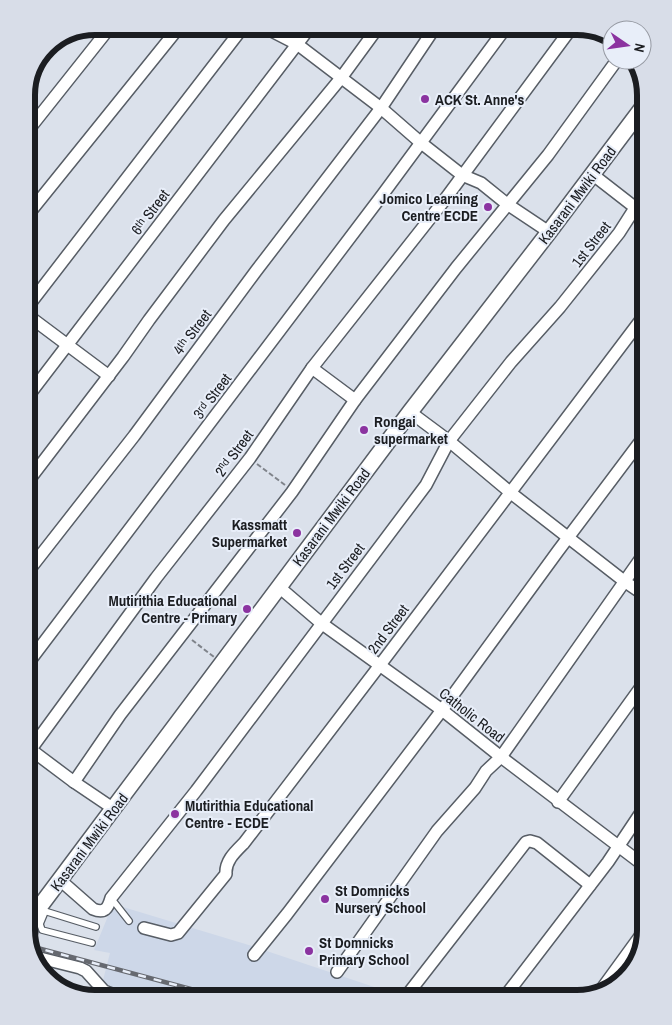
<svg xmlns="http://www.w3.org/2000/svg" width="672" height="1025" font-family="'Archivo Narrow',sans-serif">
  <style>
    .built { fill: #cdd7e8 }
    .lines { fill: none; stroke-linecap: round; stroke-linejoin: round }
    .service-casing { stroke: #575d65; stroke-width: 8 }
    .minor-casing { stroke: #575d65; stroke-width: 14 }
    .secondary-casing { stroke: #575d65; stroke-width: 18 }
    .path { stroke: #7f838a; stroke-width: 2; stroke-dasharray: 5 2.5; stroke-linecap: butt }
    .service { stroke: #fff; stroke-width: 5.5 }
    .minor { stroke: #fff; stroke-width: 11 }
    .secondary { stroke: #fff; stroke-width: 15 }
    .rail-casing { stroke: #666970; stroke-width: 4.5 }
    .rail { stroke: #e8eef9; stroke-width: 2.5; stroke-dasharray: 8; stroke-linecap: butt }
    .poi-dot { fill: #8b33a0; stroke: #e8eef9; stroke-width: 2 }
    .labels { text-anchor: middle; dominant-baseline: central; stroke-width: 4; stroke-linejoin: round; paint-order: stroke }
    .poi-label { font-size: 15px; font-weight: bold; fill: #1b1d21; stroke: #e8eef9; text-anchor: start }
    .street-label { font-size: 15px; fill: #1b1d21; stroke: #e8eef9 }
    .rim { fill: none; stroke: #1b1d21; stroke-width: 6 }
  </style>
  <rect width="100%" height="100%" fill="#dbe1eb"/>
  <path class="built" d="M113,904L252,946L410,999H139L101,988L110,953L94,950Z"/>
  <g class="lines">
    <g class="service-casing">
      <g id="service">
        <path d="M26,895L38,909L96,927"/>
        <path d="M111,898L129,921"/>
        <path d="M45,912L40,924L42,930L92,943"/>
      </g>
    </g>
    <g class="minor-casing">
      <g id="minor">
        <path d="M262,26L297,44L381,108L420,142L462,175L481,183L507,204L549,232"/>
        <path d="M26,133L111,26"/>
        <path d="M592,174L646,216"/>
        <path d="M26,217L180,26"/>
        <path d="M26,309L244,26"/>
        <path d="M26,314L109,376"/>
        <path d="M312,368L355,400"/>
        <path d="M26,399L311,26"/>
        <path d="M410,412L449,441L511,493L624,581L646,596"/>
        <path d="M26,484L123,357L149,320L224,220L341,78L379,26"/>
        <path d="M26,574L134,436L256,271L381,108L436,26"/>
        <path d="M279,587L321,623L442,710L501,757L646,867"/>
        <path d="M26,666L383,194L507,26"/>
        <path d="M26,746L74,782L114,809"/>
        <path d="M31,749L156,578L250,458L312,368L443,202L573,26"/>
        <path d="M74,782L120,715L292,492L355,400L456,268L548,155L617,60"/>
        <path d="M558,802L646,680"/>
        <path d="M60,880L93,909C105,914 108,908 111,898L196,791L426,485L449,441L511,362L560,307L619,233L635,208L646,196"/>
        <path d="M144,928L171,935L178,933L226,874C225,861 235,852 244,843L380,665L646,313"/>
        <path d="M254,955L287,914L442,710L558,551L646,434"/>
        <path d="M32,956L80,968L86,971L104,991L125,999"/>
        <path d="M337,972L437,831L475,788L486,771L501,757L646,551"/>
        <path d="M598,994L646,928"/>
        <path d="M404,999L526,842L530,841L537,843L590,885"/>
        <path d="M503,999L608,862L646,805"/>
      </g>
    </g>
    <g class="secondary-casing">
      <path id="secondary" d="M28,938L33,918L38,909L410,412L549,232L646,103"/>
    </g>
    <g class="path">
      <path d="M257,464L285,485"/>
      <path d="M192,640L214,657"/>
    </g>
    <use href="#service" class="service"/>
    <use href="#minor" class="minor"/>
    <use href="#secondary" class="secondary"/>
    <g class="rail-casing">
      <path id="rail" d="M30,946L228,999"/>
    </g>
    <use href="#rail" class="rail"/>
  </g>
  <g class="poi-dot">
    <circle cx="425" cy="99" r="5"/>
    <circle cx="488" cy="207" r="5"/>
    <circle cx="364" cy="430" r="5"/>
    <circle cx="297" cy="533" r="5"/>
    <circle cx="247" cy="609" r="5"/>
    <circle cx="175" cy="814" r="5"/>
    <circle cx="325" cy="899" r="5"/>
    <circle cx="309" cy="951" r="5"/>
  </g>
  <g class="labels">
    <g class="poi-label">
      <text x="435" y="99">ACK St. Anne's</text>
      <text x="478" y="198" text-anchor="end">Jomico Learning<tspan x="478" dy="17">Centre ECDE</tspan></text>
      <text x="374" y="421">Rongai<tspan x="374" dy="17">supermarket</tspan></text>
      <text x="287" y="524" text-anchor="end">Kassmatt<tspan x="287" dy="17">Supermarket</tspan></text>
      <text x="237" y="600" text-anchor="end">Mutirithia Educational<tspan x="237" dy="17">Centre - Primary</tspan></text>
      <text x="185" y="805">Mutirithia Educational<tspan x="185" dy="17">Centre - ECDE</tspan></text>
      <text x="335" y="890">St Domnicks<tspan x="335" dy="17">Nursery School</tspan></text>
      <text x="319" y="942">St Domnicks<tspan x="319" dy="17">Primary School</tspan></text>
    </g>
    <g class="street-label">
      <text transform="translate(577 195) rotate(-53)">Kasarani Mwiki Road</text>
      <text transform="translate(150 212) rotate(-53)">6ᵗʰ Street</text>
      <text transform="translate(591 244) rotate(-52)">1st Street</text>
      <text transform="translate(192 332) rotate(-53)">4ᵗʰ Street</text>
      <text transform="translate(212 396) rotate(-53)">3ʳᵈ Street</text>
      <text transform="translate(234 453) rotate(-54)">2ⁿᵈ Street</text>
      <text transform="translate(331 517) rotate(-53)">Kasarani Mwiki Road</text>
      <text transform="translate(345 566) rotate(-53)">1st Street</text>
      <text transform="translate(388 629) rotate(-53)">2nd Street</text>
      <text transform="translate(472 715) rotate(38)">Catholic Road</text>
      <text transform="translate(89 842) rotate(-53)">Kasarani Mwiki Road</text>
    </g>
  </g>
  <path d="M0 0H672V1025H0ZM95 35H577A60 60 0 0 1 637 95V930A60 60 0 0 1 577 990H95A60 60 0 0 1 35 930V95A60 60 0 0 1 95 35Z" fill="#d8dde8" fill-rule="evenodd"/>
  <path class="rim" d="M95 35H577A60 60 0 0 1 637 95V930A60 60 0 0 1 577 990H95A60 60 0 0 1 35 930V95A60 60 0 0 1 95 35Z"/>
  <g transform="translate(627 45) rotate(103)"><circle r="24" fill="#e8eef9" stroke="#969aa3"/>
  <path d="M0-4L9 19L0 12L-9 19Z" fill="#8b33a0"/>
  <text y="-8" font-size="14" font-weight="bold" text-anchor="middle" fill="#1b1d21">N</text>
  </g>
</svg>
